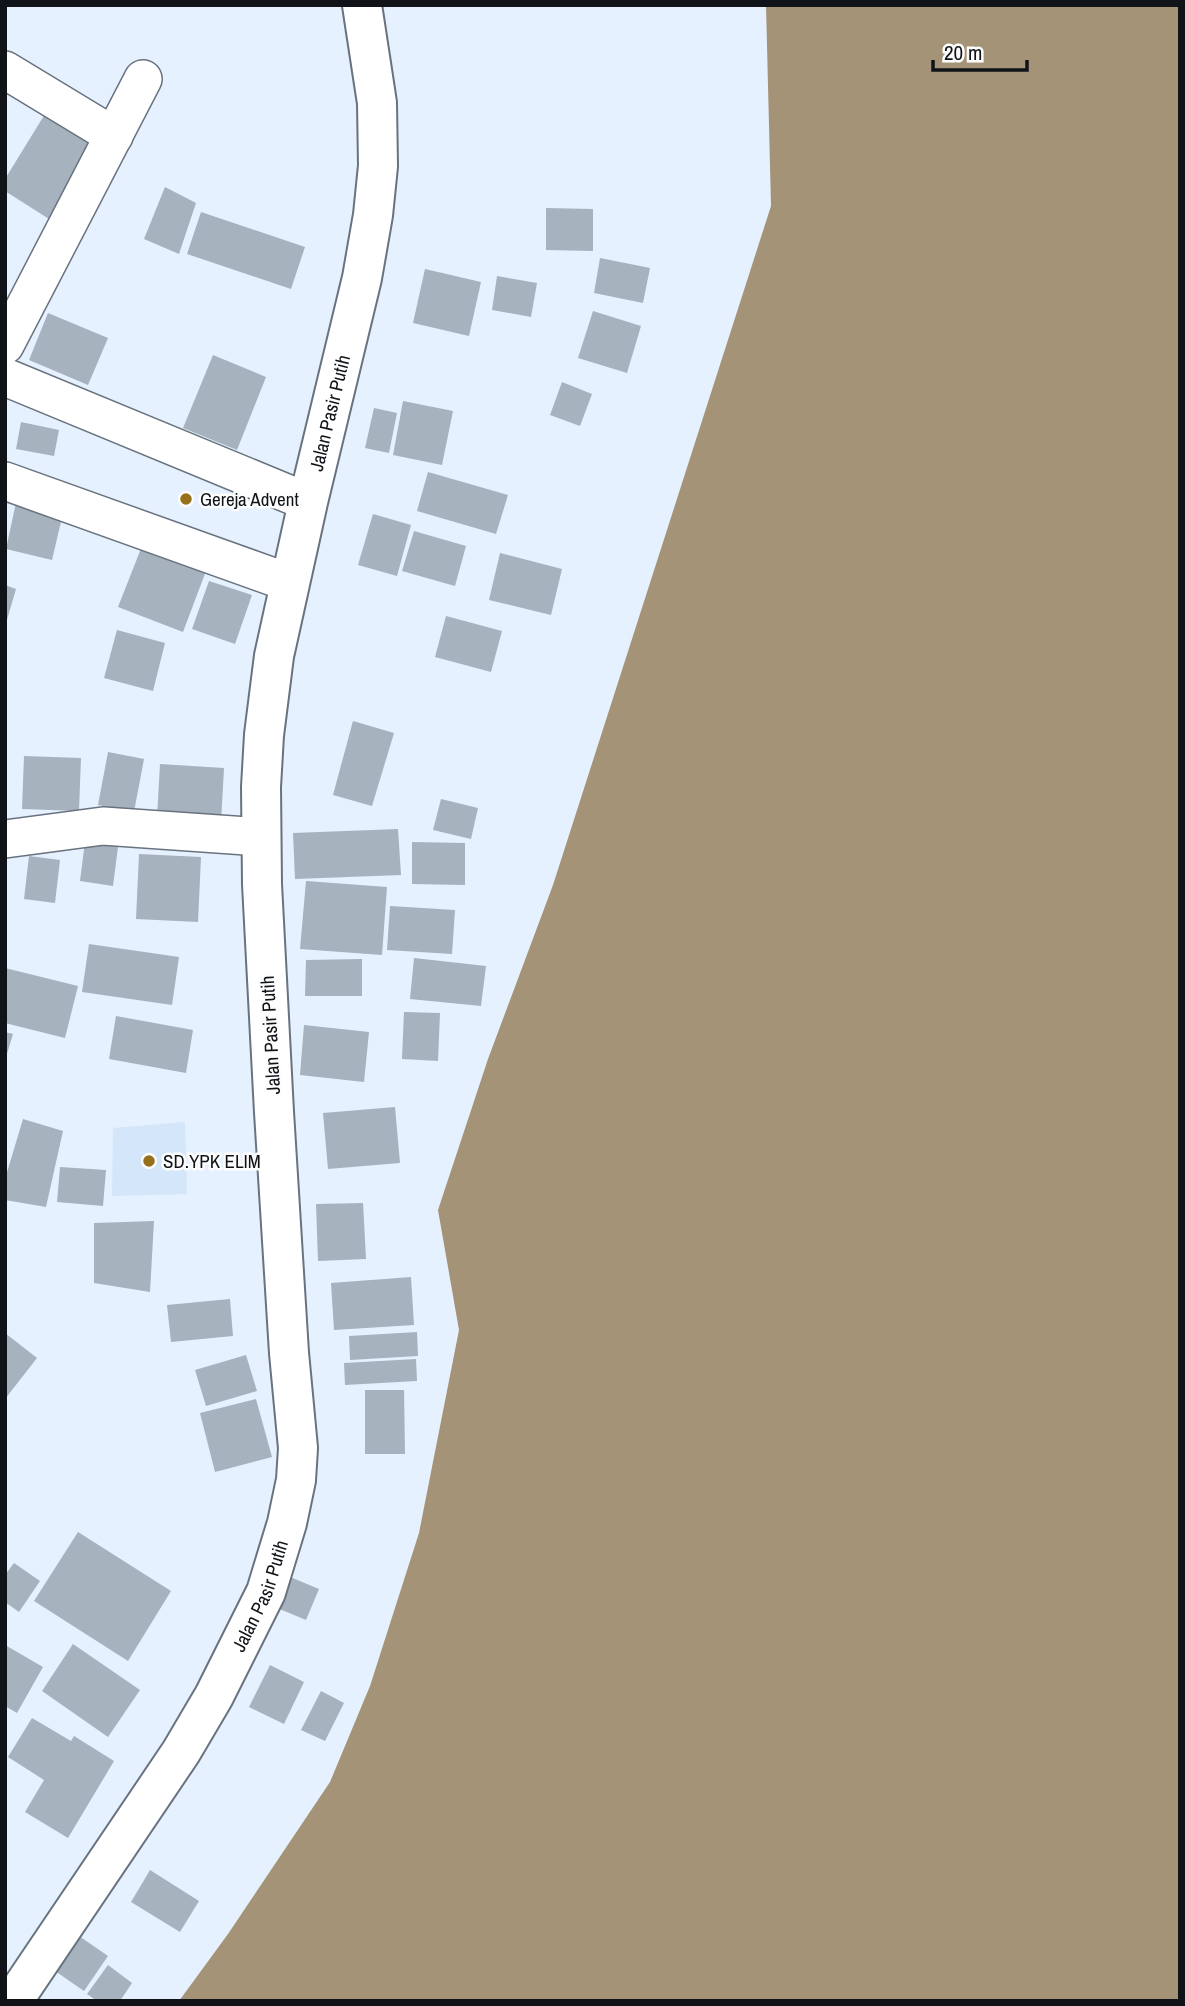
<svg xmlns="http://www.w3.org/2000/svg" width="1185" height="2006" font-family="'Archivo Narrow',sans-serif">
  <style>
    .built { fill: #d4e6f9 }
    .water { fill: #a49376 }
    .building { fill: #a6b2be }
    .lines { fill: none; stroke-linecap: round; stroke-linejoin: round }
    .street-casing { stroke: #69737f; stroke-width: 40 }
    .secondary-casing { stroke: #69737f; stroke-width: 42 }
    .street { stroke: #fff; stroke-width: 37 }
    .secondary { stroke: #fff; stroke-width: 38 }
    .poi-dot { fill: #97701b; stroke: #fdfdfd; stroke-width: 2.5 }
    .labels { text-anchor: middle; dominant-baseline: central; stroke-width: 5; stroke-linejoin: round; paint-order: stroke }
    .street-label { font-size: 19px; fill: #101419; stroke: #fdfdfd }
    .poi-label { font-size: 19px; fill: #101419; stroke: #fdfdfd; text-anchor: start }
  </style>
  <rect width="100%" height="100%" fill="#e5f1fe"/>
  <path class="built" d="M185,1122L187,1194L112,1196L113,1128Z"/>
  <path class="water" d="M766,5H1180V2001H179L228,1934L330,1782L370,1686L419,1533L459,1330L438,1210L488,1059L553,885L771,206Z"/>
  <g class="building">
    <path d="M45,114L94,145L49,219L5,191V179Z"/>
    <path d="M165,187L196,203L179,254L144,239Z"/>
    <path d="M546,208L593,209V251L546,250Z"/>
    <path d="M201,212L305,247L291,289L187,254Z"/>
    <path d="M600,258L650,268L643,303L594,293Z"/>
    <path d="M425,269L481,282L469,336L413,323Z"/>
    <path d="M497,276L537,283L531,317L492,310Z"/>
    <path d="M593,311L641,326L627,373L578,358Z"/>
    <path d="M48,313L108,338L88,385L29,360Z"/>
    <path d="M213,355L266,377L237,450L183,428Z"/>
    <path d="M562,382L592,394L580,426L550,415Z"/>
    <path d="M403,401L453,411L442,465L393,455Z"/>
    <path d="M374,408L397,413L389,453L365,448Z"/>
    <path d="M21,422L59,430L54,456L16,449Z"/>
    <path d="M428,472L508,495L496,534L417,511Z"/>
    <path d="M17,498L64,509L52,560L6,549Z"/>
    <path d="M373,514L411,525L397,576L358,565Z"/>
    <path d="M414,531L466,546L455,586L402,571Z"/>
    <path d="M142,546L206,571L183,632L118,607Z"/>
    <path d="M500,553L562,569L551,615L489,600Z"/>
    <path d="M209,581L252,595L235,644L192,629Z"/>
    <path d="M5,585L16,589L6,623H5Z"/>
    <path d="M446,616L502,631L491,672L435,657Z"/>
    <path d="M117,630L165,643L153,691L104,678Z"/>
    <path d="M353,721L394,733L372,806L333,795Z"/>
    <path d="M108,752L144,759L134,812L98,805Z"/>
    <path d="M24,756L81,758L79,811L22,809Z"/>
    <path d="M160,764L224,768L221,822L157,818Z"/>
    <path d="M441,799L478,808L471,839L433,830Z"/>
    <path d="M398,829L401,875L295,879L293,833Z"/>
    <path d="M86,834L119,839L113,886L80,881Z"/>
    <path d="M412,842L465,843V885L412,884Z"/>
    <path d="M139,854L201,857L198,922L136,919Z"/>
    <path d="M29,856L60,860L55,903L24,899Z"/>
    <path d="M306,881L387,887L382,955L300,949Z"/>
    <path d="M390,906L455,910L452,954L387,950Z"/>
    <path d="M89,944L179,957L172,1005L82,992Z"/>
    <path d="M414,958L486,966L481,1006L410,999Z"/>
    <path d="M362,959V996H305L306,960Z"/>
    <path d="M5,968L78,986L65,1038L5,1023Z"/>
    <path d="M404,1012L440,1013L438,1061L402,1059Z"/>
    <path d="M116,1016L193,1030L186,1073L109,1059Z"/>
    <path d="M304,1025L369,1032L364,1082L300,1075Z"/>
    <path d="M5,1032L13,1034L6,1057H5Z"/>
    <path d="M395,1107L400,1163L328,1169L323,1113Z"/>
    <path d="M23,1119L63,1131L46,1207L5,1200V1179Z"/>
    <path d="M60,1167L106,1170L103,1206L57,1202Z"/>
    <path d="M363,1203L366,1259L318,1261L316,1204Z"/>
    <path d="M154,1221L150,1292L94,1283V1223Z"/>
    <path d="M411,1277L414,1325L334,1330L331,1283Z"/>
    <path d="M230,1299L233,1336L171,1342L167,1305Z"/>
    <path d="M417,1332L418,1356L350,1360L349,1336Z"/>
    <path d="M5,1333L37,1358L5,1399Z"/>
    <path d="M246,1355L257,1391L206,1406L195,1370Z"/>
    <path d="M416,1359L417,1381L345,1385L344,1363Z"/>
    <path d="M365,1390H404L405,1454H365Z"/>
    <path d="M256,1399L272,1457L215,1472L200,1413Z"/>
    <path d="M78,1532L171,1591L128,1661L34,1601Z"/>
    <path d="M14,1563L40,1581L19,1612L5,1602V1575Z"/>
    <path d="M283,1574L319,1589L306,1620L270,1605Z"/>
    <path d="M73,1644L140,1690L108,1737L42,1691Z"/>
    <path d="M5,1645L43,1667L17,1713L5,1706Z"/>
    <path d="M270,1665L304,1682L284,1724L249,1707Z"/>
    <path d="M321,1691L344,1703L325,1741L301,1730Z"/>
    <path d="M32,1718L71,1741L74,1736L114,1761L68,1838L25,1812L44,1780L8,1757Z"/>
    <path d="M150,1870L199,1901L180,1932L131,1902Z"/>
    <path d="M79,1936L108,1956L84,1991L55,1971Z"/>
    <path d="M108,1965L132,1983L120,2001H97L87,1994Z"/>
  </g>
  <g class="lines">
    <g class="street-casing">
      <g id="street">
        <path d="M5,70L114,136"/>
        <path d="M5,345L143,79"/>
        <path d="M5,377L308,502"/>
        <path d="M5,481L290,583"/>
        <path d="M5,839L103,826L261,837"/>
      </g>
    </g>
    <g class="secondary-casing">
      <g id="secondary">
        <path id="s1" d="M13,2001L181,1752L214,1696L266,1592L287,1523L296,1480L298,1448L289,1353L274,1112L262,884L261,787L264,735L274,656L308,502L362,278L373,215L378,166L377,103L362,5"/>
      </g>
    </g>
    <use href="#street" class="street"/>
    <use href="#secondary" class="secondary"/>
  </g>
  <g class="poi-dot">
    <circle cx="186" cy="499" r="7"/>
    <circle cx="149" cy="1161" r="7"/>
  </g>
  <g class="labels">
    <g class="street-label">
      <text stroke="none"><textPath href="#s1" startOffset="1673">Jalan Pasir Putih</textPath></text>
      <text transform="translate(270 1035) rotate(-93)">Jalan Pasir Putih</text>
      <text stroke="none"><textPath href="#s1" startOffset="476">Jalan Pasir Putih</textPath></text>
    </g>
    <g class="poi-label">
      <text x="200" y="499">Gereja Advent</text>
      <text x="163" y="1161">SD.YPK ELIM</text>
    </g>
  </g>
  <rect width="1185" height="2006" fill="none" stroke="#101419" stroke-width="14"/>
  <path d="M933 60v10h94v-10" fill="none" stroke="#101419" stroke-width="3.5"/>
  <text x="944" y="60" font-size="21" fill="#101419" stroke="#fdfdfd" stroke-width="5" paint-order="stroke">20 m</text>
</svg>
